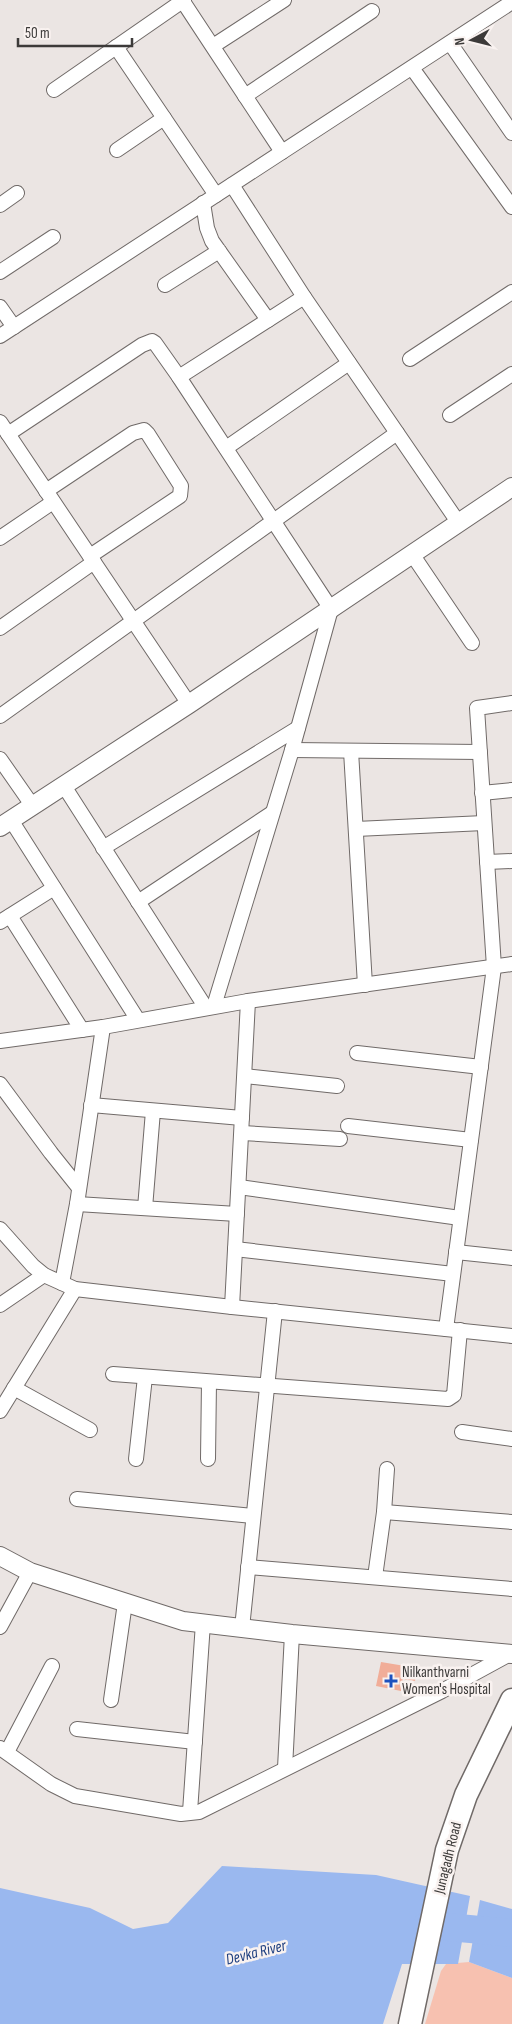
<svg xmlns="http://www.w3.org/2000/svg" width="512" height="2024" font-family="'Sofia Sans Condensed',sans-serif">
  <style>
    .green { fill: #f7c1b0 }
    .water { fill: #9ab8ef }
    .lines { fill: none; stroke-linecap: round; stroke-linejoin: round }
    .river { stroke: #9ab8ef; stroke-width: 28 }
    .building { fill: #f1ad98 }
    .minor-casing { stroke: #706a68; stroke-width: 16 }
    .tertiary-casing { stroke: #706a68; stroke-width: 20 }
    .primary-casing { stroke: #706a68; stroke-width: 25 }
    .minor { stroke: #fff; stroke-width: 14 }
    .tertiary { stroke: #fff; stroke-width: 18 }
    .primary { stroke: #fff; stroke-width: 22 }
    .poi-dot { fill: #1e51be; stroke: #f9f2f0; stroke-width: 2 }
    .labels { text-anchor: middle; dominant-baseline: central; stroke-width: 5; stroke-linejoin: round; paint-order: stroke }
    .poi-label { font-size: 15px; fill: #3c3a39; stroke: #f9f2f0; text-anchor: start }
    .street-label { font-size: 15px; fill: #3c3a39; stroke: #f9f2f0 }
    .water-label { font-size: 16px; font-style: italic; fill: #204080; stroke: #f9f2f0 }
  </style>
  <rect width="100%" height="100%" fill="#ebe5e3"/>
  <path class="green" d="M469,1962L512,1978V2024H425L441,1971L446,1964Z"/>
  <g class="water">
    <path d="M222,1866L376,1875L470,1896L458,1964H402L383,2024H0V1888L90,1908L133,1929L168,1923Z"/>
    <path d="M480,1900L512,1909V1978L469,1962Z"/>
  </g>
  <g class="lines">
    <path class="river" d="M427,1925L512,1933"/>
  </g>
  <path class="building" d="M381,1662L417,1668L415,1681L403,1679L401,1691L376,1686Z"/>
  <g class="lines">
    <g class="minor-casing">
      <g id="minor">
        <path d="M182,0L282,152"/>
        <path d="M450,43L512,133"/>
        <path d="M213,46L284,0"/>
        <path d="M116,47L216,195"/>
        <path d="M412,68L512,207"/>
        <path d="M54,90L184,0"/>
        <path d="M245,96L372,11"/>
        <path d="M117,150L164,118"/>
        <path d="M232,185L304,297L458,522"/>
        <path d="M203,203L207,228L212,241L268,320"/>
        <path d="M0,205L17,193"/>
        <path d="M0,272L53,237"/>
        <path d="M165,285L219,251"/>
        <path d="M0,307L14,327"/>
        <path d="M0,336L512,2"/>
        <path d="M410,359L512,292"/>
        <path d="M179,377L304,297"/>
        <path d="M450,415L512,374"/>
        <path d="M0,422L189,704"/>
        <path d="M8,434L142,345L152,341L155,343L179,377L331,609L292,750L214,1006"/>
        <path d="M226,448L349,363"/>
        <path d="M46,491L133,433L144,430L148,434L181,486L180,496L90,556"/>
        <path d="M0,538L53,502"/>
        <path d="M412,554L472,643"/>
        <path d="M0,628L94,562"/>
        <path d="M0,716L397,433"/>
        <path d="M292,750L480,752"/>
        <path d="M351,751L365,985"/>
        <path d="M0,759L32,805"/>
        <path d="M64,786L206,1008"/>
        <path d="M482,793L512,790"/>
        <path d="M11,820L138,1020"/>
        <path d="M356,829L484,823"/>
        <path d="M103,848L298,728"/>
        <path d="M487,862L512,861"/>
        <path d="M138,902L272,813"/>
        <path d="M10,916L82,1030"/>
        <path d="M0,922L54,888"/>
        <path d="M0,1041L103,1027L248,1001L512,964"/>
        <path d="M357,1053L481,1067"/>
        <path d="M245,1076L337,1086"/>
        <path d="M0,1084L51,1153L79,1188"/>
        <path d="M91,1105L242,1118"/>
        <path d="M348,1126L471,1140"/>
        <path d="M242,1133L340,1139"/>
        <path d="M239,1187L460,1218"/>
        <path d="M77,1204L237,1214"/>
        <path d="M145,1208L153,1111"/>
        <path d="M0,1229L33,1266L44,1275L75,1289L232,1307L512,1336"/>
        <path d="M235,1249L453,1274"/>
        <path d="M456,1252L512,1258"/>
        <path d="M62,1283L77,1204L103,1027"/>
        <path d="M0,1305L44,1275"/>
        <path d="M232,1307L248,1001"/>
        <path d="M446,1329L494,967L477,708L512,703"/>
        <path d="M113,1374L448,1399L454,1395L460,1330"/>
        <path d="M14,1388L90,1430"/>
        <path d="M0,1411L75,1289"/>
        <path d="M462,1432L512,1439"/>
        <path d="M136,1459L145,1377"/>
        <path d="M208,1459L209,1382"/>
        <path d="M77,1499L253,1516"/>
        <path d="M384,1512L512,1522"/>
        <path d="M248,1567L512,1589"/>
        <path d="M375,1577L384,1512L387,1469"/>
        <path d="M0,1627L30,1572"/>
        <path d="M242,1628L275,1311"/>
        <path d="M111,1700L125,1603"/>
        <path d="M77,1729L195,1742"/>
        <path d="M0,1748L51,1784L75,1796L181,1814L199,1812L442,1691L510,1654"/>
        <path d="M7,1752L52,1666"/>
        <path d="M285,1768L292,1634"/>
        <path d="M190,1812L203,1623"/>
      </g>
    </g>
    <g class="tertiary-casing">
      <g id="tertiary">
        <path d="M0,827L189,704L512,487"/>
        <path d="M0,1556L30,1572L183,1621L292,1634L512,1654"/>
      </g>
    </g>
    <g class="primary-casing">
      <path id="primary" d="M410,2024L447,1850L466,1795L512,1700"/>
    </g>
    <use href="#minor" class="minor"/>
    <use href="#tertiary" class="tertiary"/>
    <use href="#primary" class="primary"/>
  </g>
  <path class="poi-dot" d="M388.5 1673.5h5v5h5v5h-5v5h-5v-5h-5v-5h5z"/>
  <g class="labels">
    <g class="poi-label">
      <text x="402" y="1672">Nilkanthvarni<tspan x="402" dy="17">Women's Hospital</tspan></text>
    </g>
    <g class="street-label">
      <text transform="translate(448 1858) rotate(-76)">Junagadh Road</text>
    </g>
    <g class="water-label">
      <text transform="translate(256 1953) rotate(-14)">Devka River</text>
    </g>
  </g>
  <g transform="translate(472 40) rotate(263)" stroke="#f9f2f0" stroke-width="4" paint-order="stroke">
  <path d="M0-4L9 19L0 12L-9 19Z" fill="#3c3a39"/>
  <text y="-8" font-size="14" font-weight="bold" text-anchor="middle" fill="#3c3a39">N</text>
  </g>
  <path d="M18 38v8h114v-8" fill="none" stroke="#3c3a39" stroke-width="2.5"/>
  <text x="25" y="38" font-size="15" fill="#3c3a39" stroke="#f9f2f0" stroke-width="4" paint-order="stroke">50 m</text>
</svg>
